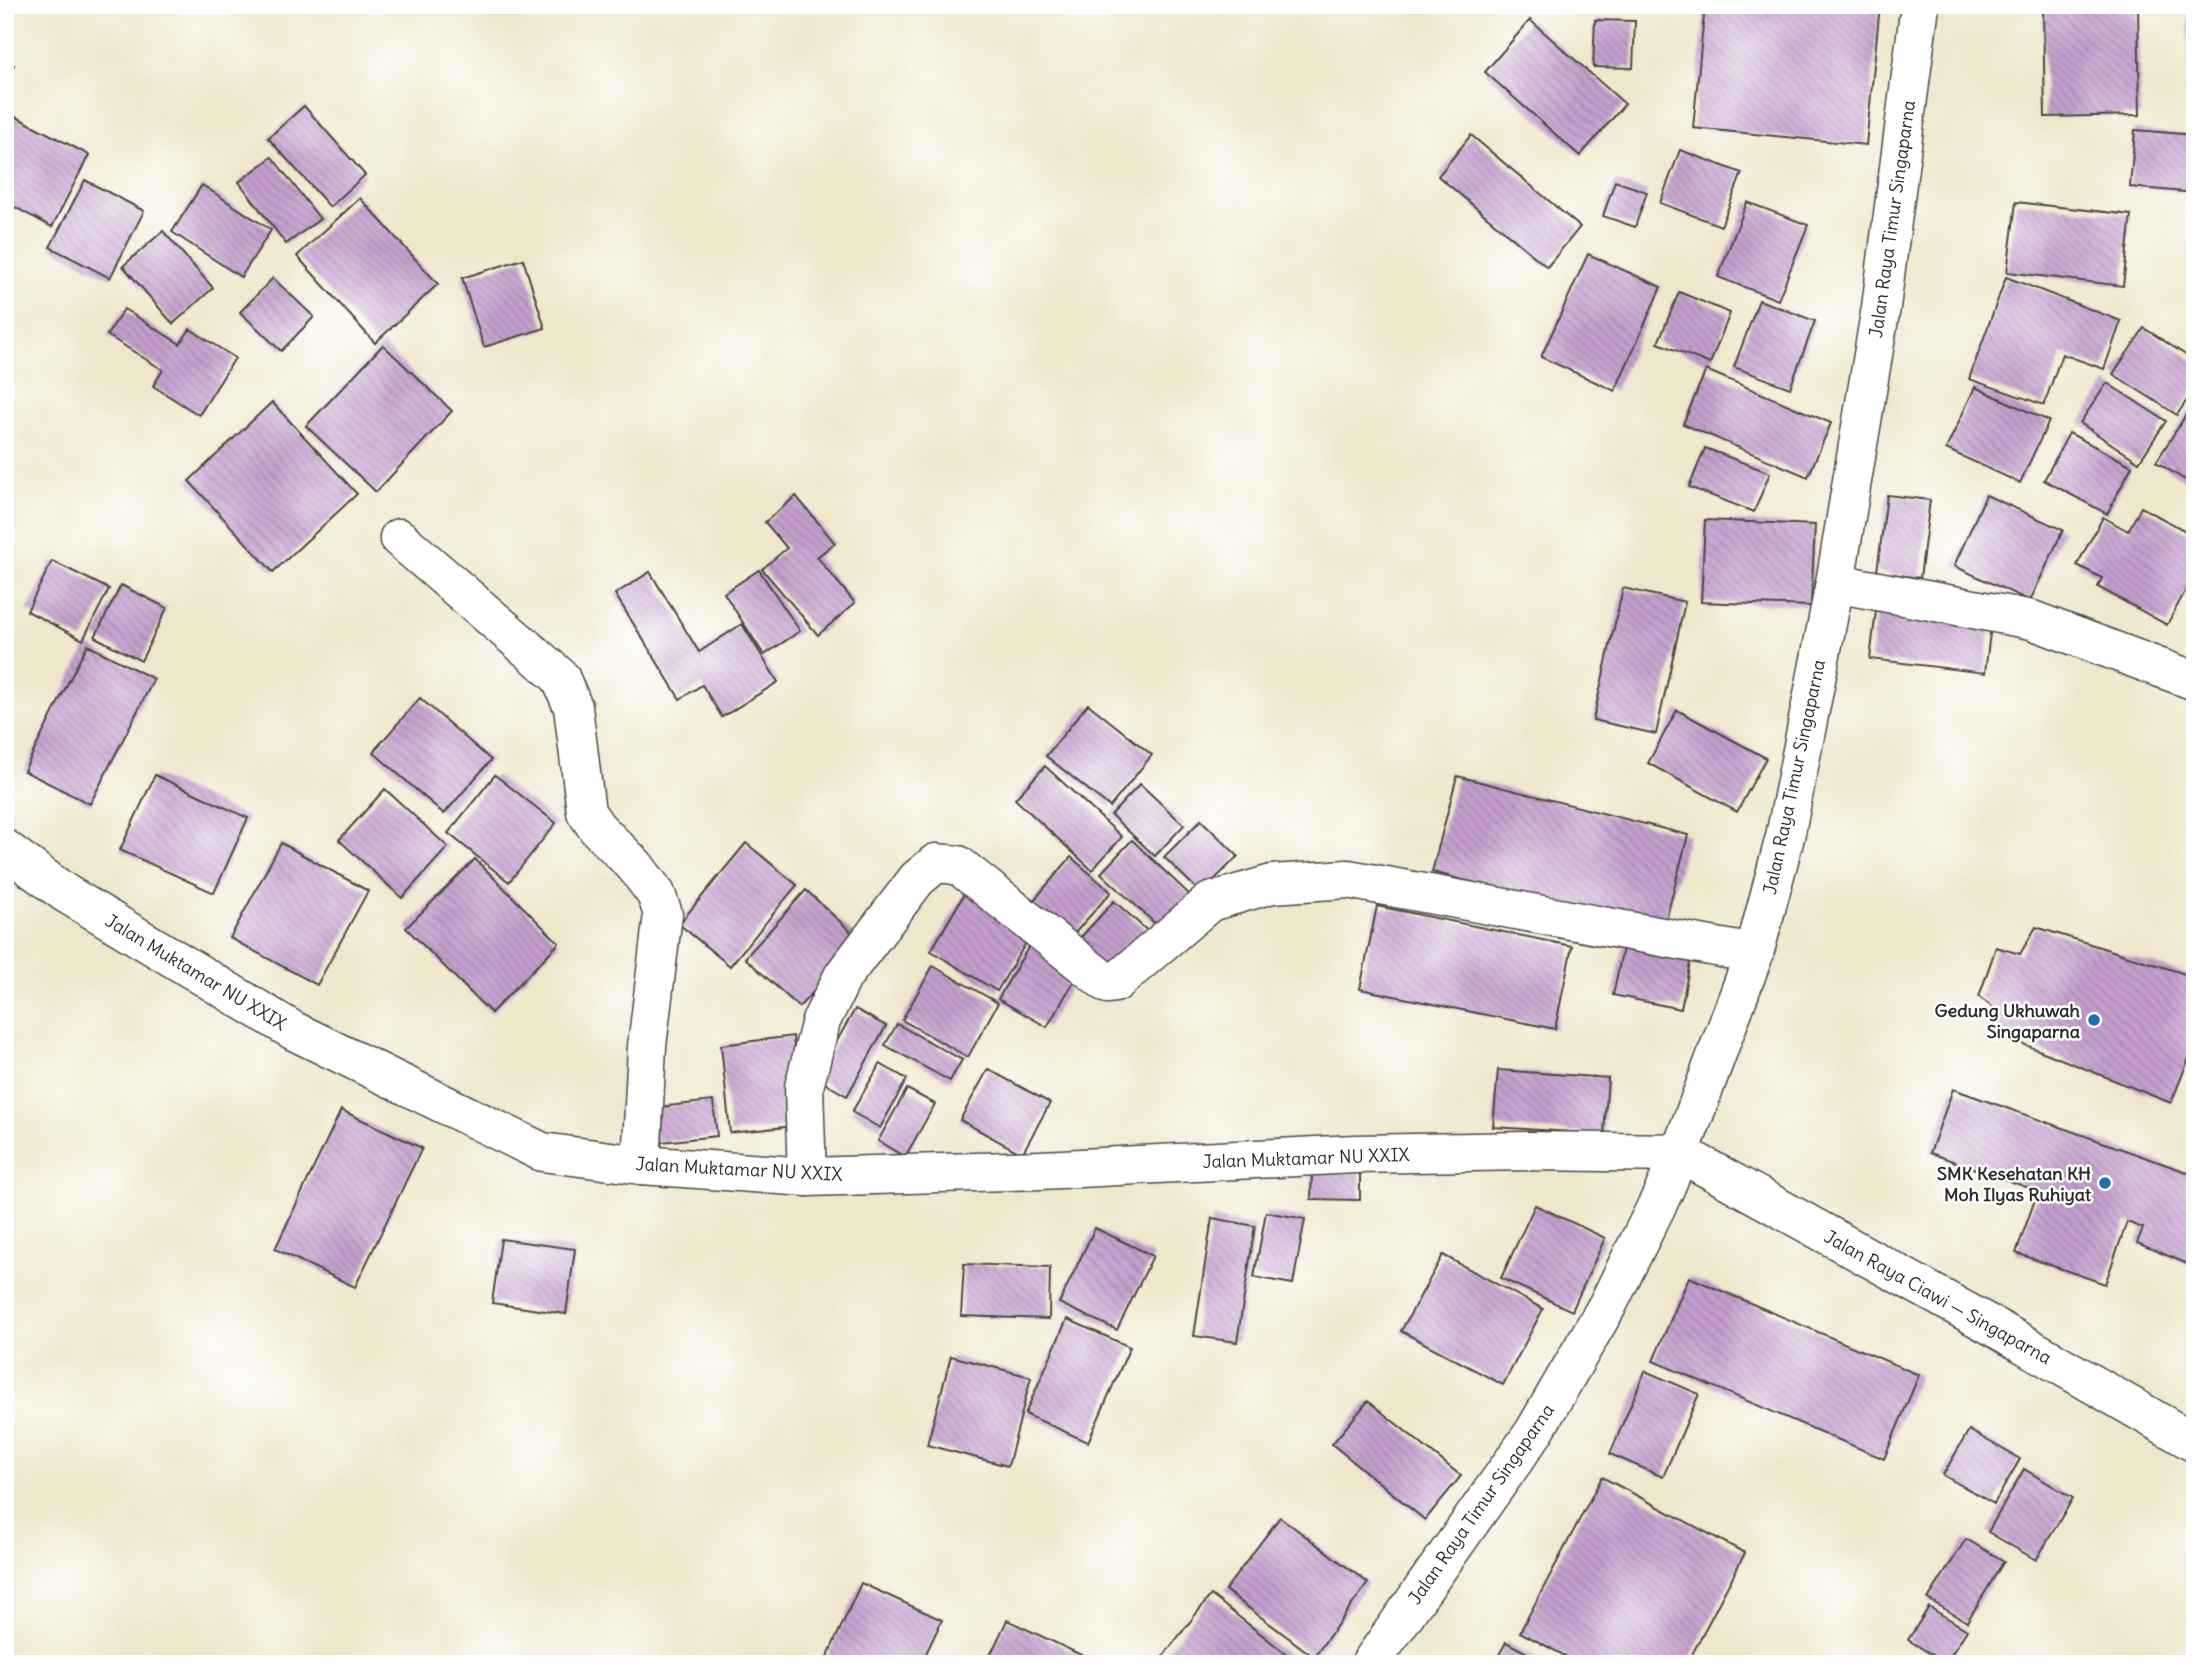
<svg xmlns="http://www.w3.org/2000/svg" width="2200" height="1669" font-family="Delius,sans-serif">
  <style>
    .building { fill: url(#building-back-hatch) }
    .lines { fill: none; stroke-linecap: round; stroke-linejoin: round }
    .street-casing { stroke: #484743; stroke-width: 41 }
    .secondary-casing { stroke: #484743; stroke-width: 41 }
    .primary-casing { stroke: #484743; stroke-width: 41 }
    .street { stroke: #fff; stroke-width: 38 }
    .secondary { stroke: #fff; stroke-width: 38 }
    .primary { stroke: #fff; stroke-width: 38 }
    .poi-dot { fill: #1f6fb2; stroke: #fff; stroke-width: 2.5 }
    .labels { text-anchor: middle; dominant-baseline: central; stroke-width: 5; stroke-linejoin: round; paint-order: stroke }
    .street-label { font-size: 18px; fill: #2b2b2b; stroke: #fff }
    .poi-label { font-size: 18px; font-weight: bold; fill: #2b2b2b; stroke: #fff; text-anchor: end }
  </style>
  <defs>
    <pattern id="building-back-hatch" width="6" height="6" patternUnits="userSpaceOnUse" patternTransform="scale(1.75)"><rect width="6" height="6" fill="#c59fcd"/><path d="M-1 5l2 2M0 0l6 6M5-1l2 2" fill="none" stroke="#a082a7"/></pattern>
  </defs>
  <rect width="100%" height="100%" fill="#fff"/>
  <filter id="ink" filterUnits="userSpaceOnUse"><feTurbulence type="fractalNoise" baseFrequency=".0143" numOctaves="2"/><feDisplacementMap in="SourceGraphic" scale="14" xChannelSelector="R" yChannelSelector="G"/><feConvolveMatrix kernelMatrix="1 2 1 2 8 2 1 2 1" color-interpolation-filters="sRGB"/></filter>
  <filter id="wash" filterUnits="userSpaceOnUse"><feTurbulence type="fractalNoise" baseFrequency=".00686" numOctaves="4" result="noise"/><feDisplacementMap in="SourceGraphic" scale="28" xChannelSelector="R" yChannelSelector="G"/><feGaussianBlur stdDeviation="1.57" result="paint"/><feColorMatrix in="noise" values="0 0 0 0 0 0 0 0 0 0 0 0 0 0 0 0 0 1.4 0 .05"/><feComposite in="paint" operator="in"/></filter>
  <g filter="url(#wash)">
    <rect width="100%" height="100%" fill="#efe7cc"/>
    <g id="blocks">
      <g class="building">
        <path d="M1705,5H1880L1866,145L1693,128Z"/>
        <path d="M2188,5H2195V108H2189Z"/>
        <path d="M2138,7L2140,115L2045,117L2043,10Z"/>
        <path d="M1530,20L1625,104L1580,156L1485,72Z"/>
        <path d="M1595,20L1635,21L1633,68L1593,67Z"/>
        <path d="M5,61L14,65L5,82Z"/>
        <path d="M304,106L365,175L330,207L268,138Z"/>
        <path d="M5,111L89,155L52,227L5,202Z"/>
        <path d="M2135,130L2195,135V193L2130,187Z"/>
        <path d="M1471,135L1580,227L1547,267L1438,176Z"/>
        <path d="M1680,150L1742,173L1721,226L1660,203Z"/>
        <path d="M272,157L320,219L286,244L239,182Z"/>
        <path d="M85,180L144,211L110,278L50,247Z"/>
        <path d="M1615,181L1647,192L1635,227L1603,216Z"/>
        <path d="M202,185L271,230L241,277L172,232Z"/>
        <path d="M360,198L438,284L375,343L297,256Z"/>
        <path d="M1747,202L1808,225L1778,300L1718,277Z"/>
        <path d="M2016,202L2131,215L2123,286L2007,272Z"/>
        <path d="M163,231L213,288L173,324L123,266Z"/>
        <path d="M1588,254L1661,287L1615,391L1541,357Z"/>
        <path d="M523,259L545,328L484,347L462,278Z"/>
        <path d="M2006,277L2121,321L2104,369L2062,354L2044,405L1969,379Z"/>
        <path d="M273,278L314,317L281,351L240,312Z"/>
        <path d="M1679,292L1730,313L1710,364L1658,343Z"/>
        <path d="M1759,300L1815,321L1790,388L1734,367Z"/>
        <path d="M124,309L180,344L190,329L235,358L199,415L153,386L163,370L107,335Z"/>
        <path d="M2144,328L2195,361V388L2177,415L2113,374Z"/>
        <path d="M383,345L452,411L376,492L306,426Z"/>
        <path d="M1706,370L1831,423L1808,477L1683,424Z"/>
        <path d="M2107,383L2166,421L2139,462L2080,423Z"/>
        <path d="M1975,387L2049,421L2020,483L1946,449Z"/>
        <path d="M2195,401V486L2156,462Z"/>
        <path d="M272,402L357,494L273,572L189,481Z"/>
        <path d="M2069,433L2132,466L2107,514L2044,480Z"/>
        <path d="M1705,448L1770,473L1754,512L1689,487Z"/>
        <path d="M1887,495L1930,500L1920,578L1877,572Z"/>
        <path d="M1986,495L2063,530L2030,601L1954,566Z"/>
        <path d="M796,496L835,543L817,557L855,603L818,635L762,569L787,548L765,522Z"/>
        <path d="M2141,507L2195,536V573L2167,625L2098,587L2102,578L2077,565L2103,517L2128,531Z"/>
        <path d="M1705,520L1815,525L1811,606L1701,602Z"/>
        <path d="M52,561L109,589L83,640L27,611Z"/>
        <path d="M759,570L800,631L764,655L724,593Z"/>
        <path d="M650,572L699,652L742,624L778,682L722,717L702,685L680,699L615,594Z"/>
        <path d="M121,585L167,608L141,661L95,637Z"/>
        <path d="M1623,588L1685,602L1656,734L1593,720Z"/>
        <path d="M1877,603L1992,617L1985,673L1870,659Z"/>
        <path d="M87,645L154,679L90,804L24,771Z"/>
        <path d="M420,698L491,760L444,814L373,752Z"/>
        <path d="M1088,704L1152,755L1110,807L1046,756Z"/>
        <path d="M1677,710L1766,758L1737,812L1648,763Z"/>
        <path d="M1045,766L1122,837L1092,870L1015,799Z"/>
        <path d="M155,775L248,818L214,893L120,850Z"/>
        <path d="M495,775L556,823L509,882L448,833Z"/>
        <path d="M1457,776L1688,835L1663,931L1432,872Z"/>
        <path d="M1140,784L1184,825L1155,856L1111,815Z"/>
        <path d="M385,789L448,847L402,898L339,840Z"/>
        <path d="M1201,820L1238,856L1201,893L1164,857Z"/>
        <path d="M1132,840L1192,897L1162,930L1101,873Z"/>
        <path d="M281,843L368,891L317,985L230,938Z"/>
        <path d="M746,843L797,885L730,966L679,924Z"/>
        <path d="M1071,857L1111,892L1067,942L1028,907Z"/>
        <path d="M475,859L559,943L491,1013L406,928Z"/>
        <path d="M806,890L861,941L799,1007L745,958Z"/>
        <path d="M966,891L1033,931L997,991L931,951Z"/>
        <path d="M1114,901L1151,934L1107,983L1070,949Z"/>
        <path d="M1377,906L1572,946L1555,1029L1360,989Z"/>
        <path d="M2036,927L2195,977V1043L2171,1103L1993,1032L1994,1008L1979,997L1996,947L2020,954Z"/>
        <path d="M1626,933L1693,947L1681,1009L1613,995Z"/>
        <path d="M1032,941L1081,969L1047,1027L998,999Z"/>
        <path d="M933,966L998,1003L968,1057L902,1020Z"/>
        <path d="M855,1009L886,1026L847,1096L816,1078Z"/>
        <path d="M897,1024L962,1060L950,1081L885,1045Z"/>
        <path d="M793,1036L803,1125L730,1133L721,1045Z"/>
        <path d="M880,1064L907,1079L880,1128L852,1112Z"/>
        <path d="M988,1069L1050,1103L1022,1154L960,1120Z"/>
        <path d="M1498,1070L1608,1078L1604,1134L1493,1127Z"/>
        <path d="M907,1089L935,1104L905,1157L878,1141Z"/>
        <path d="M1953,1089L2195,1175V1267L2137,1243L2143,1228L2127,1222L2105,1284L2016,1253L2038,1191L1930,1153Z"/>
        <path d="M713,1101L717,1136L653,1143L650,1108Z"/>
        <path d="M341,1110L422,1148L355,1287L275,1249Z"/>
        <path d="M1312,1172H1360V1200L1311,1199Z"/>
        <path d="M1535,1205L1605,1238L1572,1311L1501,1278Z"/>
        <path d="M1266,1212L1305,1219L1293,1284L1254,1277Z"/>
        <path d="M1212,1218L1255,1226L1237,1342L1194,1336Z"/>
        <path d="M1095,1228L1153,1256L1117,1330L1059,1303Z"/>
        <path d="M501,1239L575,1249L566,1314L492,1303Z"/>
        <path d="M1443,1255L1543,1309L1503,1385L1401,1331Z"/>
        <path d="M964,1264L1050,1267L1049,1319L961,1316Z"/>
        <path d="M1689,1277L1919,1375L1884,1459L1653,1361Z"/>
        <path d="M1067,1319L1130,1347L1088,1442L1025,1414Z"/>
        <path d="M951,1356L1031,1377L1008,1466L927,1445Z"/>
        <path d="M1645,1371L1699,1394L1663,1477L1610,1454Z"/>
        <path d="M1368,1401L1461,1476L1425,1520L1332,1444Z"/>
        <path d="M1969,1430L2020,1459L1994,1504L1943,1475Z"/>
        <path d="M2024,1469L2073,1498L2036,1560L1988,1532Z"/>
        <path d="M1602,1477L1745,1553L1687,1664H1580L1520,1632Z"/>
        <path d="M1280,1517L1368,1583L1314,1657L1225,1590Z"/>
        <path d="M1966,1539L2004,1561L1967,1622L1928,1599Z"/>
        <path d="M861,1583L942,1620L921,1664H824Z"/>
        <path d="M1211,1595L1299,1664H1157Z"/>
        <path d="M1929,1607L1967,1630L1946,1663L1908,1640Z"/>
        <path d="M1007,1620L1100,1664H986Z"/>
        <path d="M1506,1642L1548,1664H1494Z"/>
      </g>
    </g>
  </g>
  <g filter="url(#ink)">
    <use href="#blocks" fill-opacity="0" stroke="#484743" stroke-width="2"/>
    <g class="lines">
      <g class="street-casing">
        <g id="street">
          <path d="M399,538L560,677L573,707L586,812L597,828L635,866L656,894L663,914L647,1046L641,1165"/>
          <path d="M1835,583L2032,620L2195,681"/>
          <path d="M5,849L65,893L294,1031L542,1152L641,1165L807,1177L1041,1170L1355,1154L1529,1151L1680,1153"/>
          <path d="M807,1177L804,1087L821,1021L843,976L917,879L936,863L958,865L1108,984L1115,983L1210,902L1272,884L1348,879L1754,954"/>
        </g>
      </g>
      <g class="secondary-casing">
        <path id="secondary" d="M1680,1153L1994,1327L2195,1443"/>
      </g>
      <g class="primary-casing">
        <path id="primary" d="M1370,1664L1534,1432L1607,1306L1663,1193L1680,1153L1754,954L1785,837L1835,583L1881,307L1920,5"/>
      </g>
      <use href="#street" class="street"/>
      <use href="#secondary" class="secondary"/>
      <use href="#primary" class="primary"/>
    </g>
  </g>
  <g class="poi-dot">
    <circle cx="2094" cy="1020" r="7"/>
    <circle cx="2105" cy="1183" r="7"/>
  </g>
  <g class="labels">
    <g class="street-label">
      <text transform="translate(1892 219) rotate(-82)">Jalan Raya Timur Singaparna</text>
      <text transform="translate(1794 777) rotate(-78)">Jalan Raya Timur Singaparna</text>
      <text transform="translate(196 972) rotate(31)">Jalan Muktamar NU XXIX</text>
      <text transform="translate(1306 1158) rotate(-2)">Jalan Muktamar NU XXIX</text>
      <text transform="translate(739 1169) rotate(3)">Jalan Muktamar NU XXIX</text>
      <text transform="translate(1938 1297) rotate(29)">Jalan Raya Ciawi — Singaparna</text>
      <text transform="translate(1481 1504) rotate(-55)">Jalan Raya Timur Singaparna</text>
    </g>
    <g class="poi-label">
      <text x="2080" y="1010">Gedung Ukhuwah<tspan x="2080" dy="21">Singaparna</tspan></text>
      <text x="2091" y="1173">SMK Kesehatan KH<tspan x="2091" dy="21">Moh Ilyas Ruhiyat</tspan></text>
    </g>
  </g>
  <rect width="2200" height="1669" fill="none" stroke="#fff" stroke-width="28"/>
</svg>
